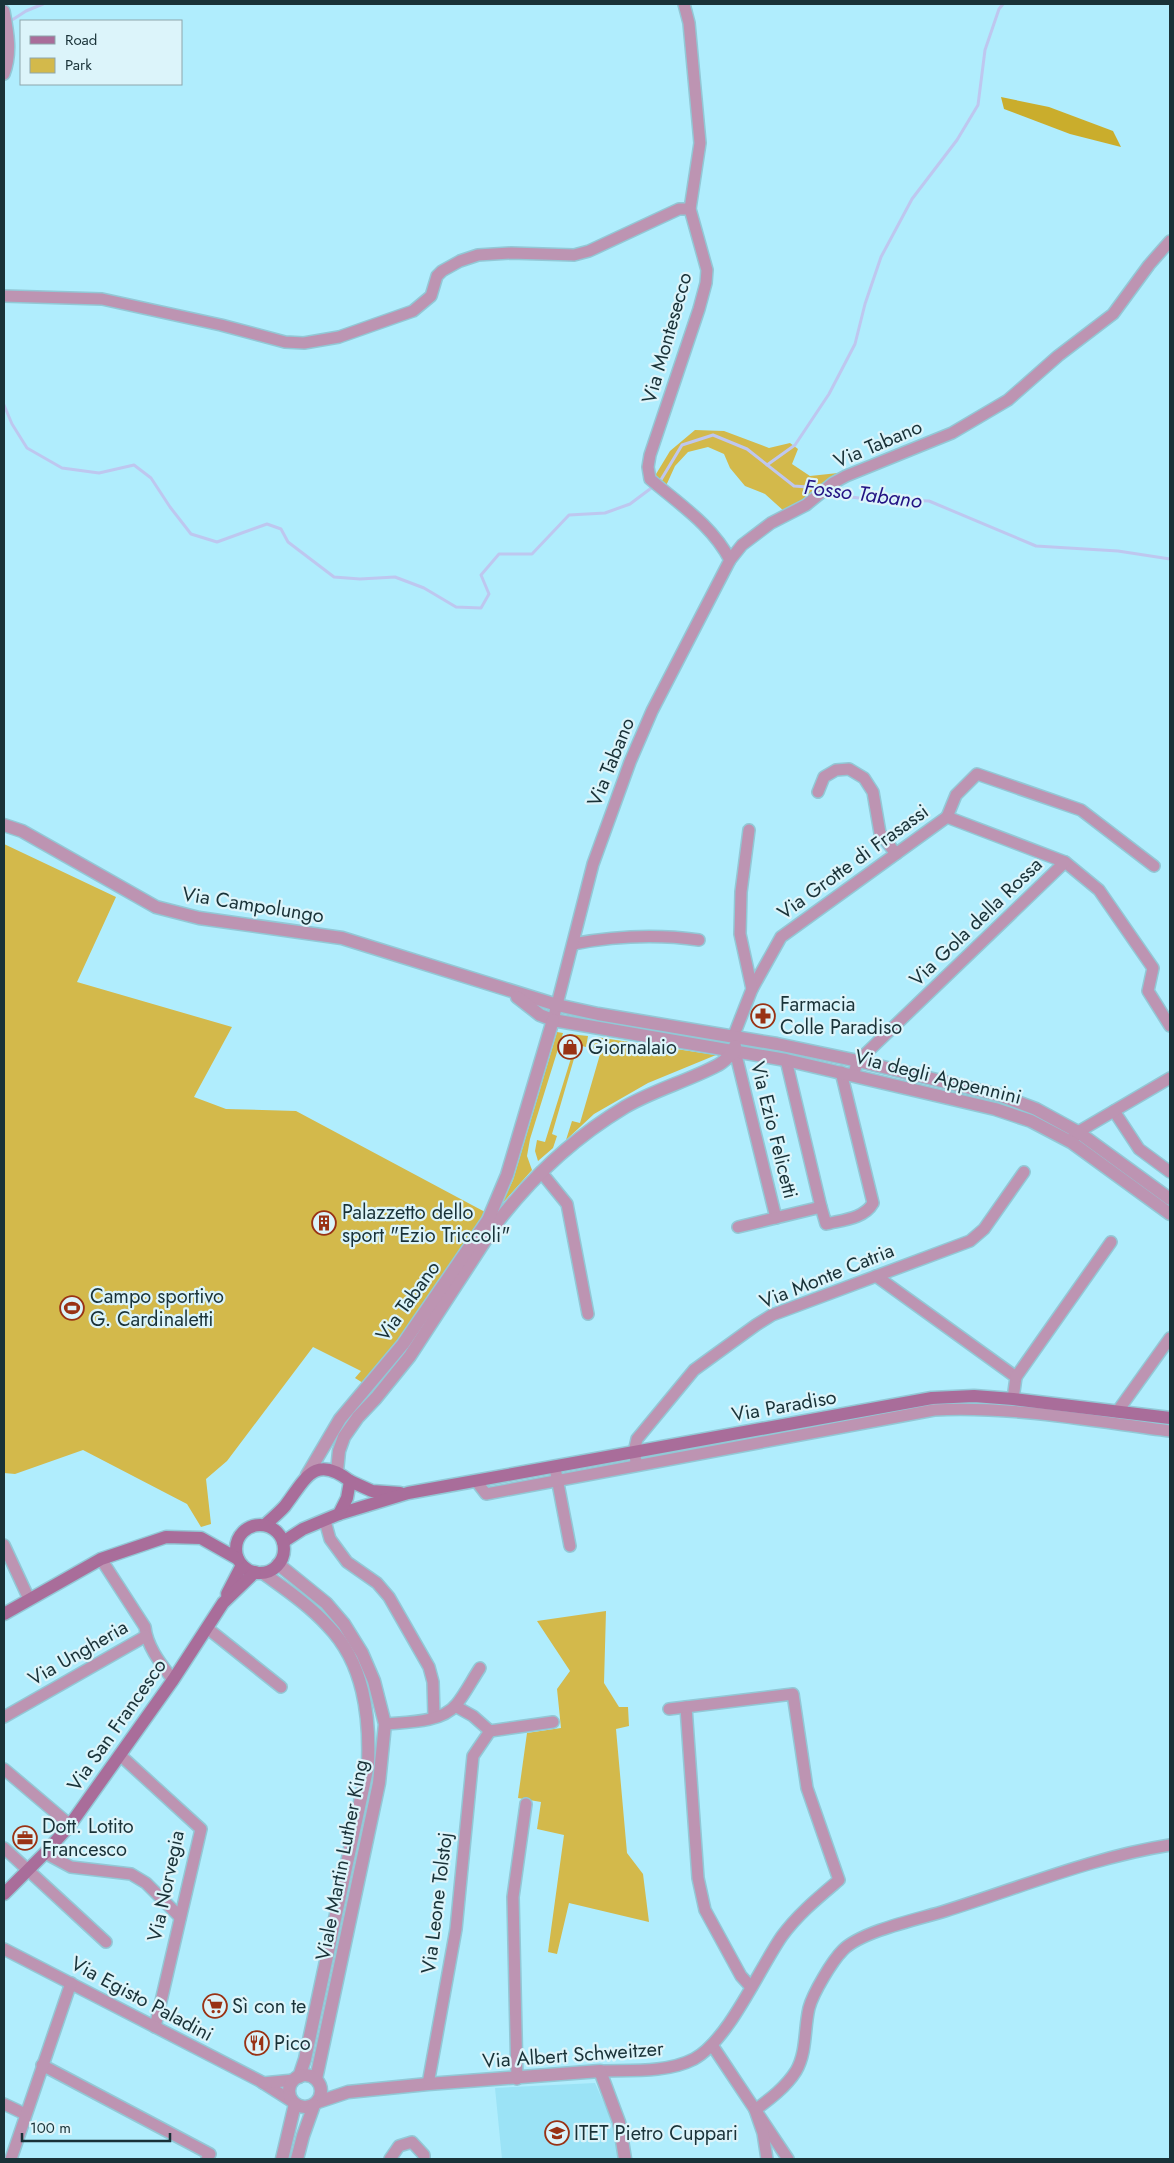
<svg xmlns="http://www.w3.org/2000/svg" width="1174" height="2163" font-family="Jost,sans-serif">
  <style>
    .built { fill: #9be3f6 }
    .green { fill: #d3b94b }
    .forest { fill: #caad2c }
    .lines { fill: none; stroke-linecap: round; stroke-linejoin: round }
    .stream { stroke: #bec7ef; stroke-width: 3 }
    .minor-casing { stroke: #92c8d6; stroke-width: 14 }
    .tertiary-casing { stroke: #92c8d6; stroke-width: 15 }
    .secondary-casing { stroke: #92c8d6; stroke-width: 15 }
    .minor { stroke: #bd94b2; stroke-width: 11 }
    .tertiary { stroke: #bd94b2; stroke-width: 12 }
    .secondary { stroke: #a96d9a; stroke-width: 12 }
    .labels { text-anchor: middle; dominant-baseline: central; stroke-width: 4.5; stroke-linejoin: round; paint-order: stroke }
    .street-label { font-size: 20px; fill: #193238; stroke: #dcf4fa }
    .poi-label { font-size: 20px; fill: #193238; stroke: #dcf4fa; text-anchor: start }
    .water-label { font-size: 21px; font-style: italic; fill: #231384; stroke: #dcf4fa }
  </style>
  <rect width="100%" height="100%" fill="#b0edfd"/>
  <path class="built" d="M595,2083L609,2114L619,2159H502L495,2088Z"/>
  <g class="green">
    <path d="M695,430L724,431L769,448L790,443L798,449L792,464L810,476L838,473L828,485L785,512L765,494L745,486L730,468L724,454L708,447L688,452L675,466L665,488L653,479L670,451Z"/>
    <path d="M4,844L116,897L77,982L232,1027L194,1097L226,1109L296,1111L485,1212L416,1317L363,1383L355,1378L361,1371L313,1347L227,1461L206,1479L211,1524L201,1527L187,1504L83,1450L15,1474L4,1473Z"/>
    <path d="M557,1032L563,1033L530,1139L527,1156L532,1170L501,1205L513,1180Z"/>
    <path d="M569,1034L588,1036L586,1047L578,1045L552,1134L557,1136L553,1148L538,1161L535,1151L537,1140L545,1142L572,1055L565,1052Z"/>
    <path d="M596,1037L716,1055L648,1083L594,1114L566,1140L572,1121L580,1123L601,1051L593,1049Z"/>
    <path d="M606,1611L604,1683L619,1707H628L629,1726L616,1729L627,1853L643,1874L649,1922L569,1903L557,1954L548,1952L564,1835L537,1829L541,1802L518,1798L527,1733L561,1728L557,1689L570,1671L537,1621Z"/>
  </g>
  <path class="forest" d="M1001,97L1049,107L1113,131L1121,147L1070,134L1004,109Z"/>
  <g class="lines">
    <g class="stream">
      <path d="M9,22L26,11L43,4"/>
      <path d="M4,405L12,424L27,448L62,468L99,473L134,465L151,478L170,507L191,534L217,542L267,524L281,529L288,542L334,577L360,579L395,577L424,588L456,607L481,608L489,594L481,575L499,554H532L569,515L605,513L630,504L654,486"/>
      <path d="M767,465L795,445L829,394L855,344L865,304L881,257L912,199L957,140L978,105L985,50L999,9L1003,4"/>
      <path d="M659,483L682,445L713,435L747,449L794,486L821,488"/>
      <path d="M829,491L843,496L859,498L929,501L1036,546L1118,551L1170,559"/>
    </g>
    <g class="minor-casing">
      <g id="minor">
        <path d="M684,4L689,23L700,143L690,209L707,270L706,283L699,309L650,455L648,467L650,479C679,504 712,525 730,560"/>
        <path d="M4,11C8,32 12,53 4,74"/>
        <path d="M4,296L102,299L221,325L285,342L304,343L339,337L413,311L431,296L437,276L442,271L460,261L478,255L511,253L574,255L589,251L679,209H690"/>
        <path d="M818,792L824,777L836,770L849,769L864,778L873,792L880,833L896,854"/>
        <path d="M947,817L956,795L977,774L1081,810L1154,866"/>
        <path d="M573,944C615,936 656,934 699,940"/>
        <path d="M752,989L781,937L947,817L1065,862L1099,890L1153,968L1148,991L1170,1026"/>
        <path d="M553,1020L593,864L630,762L652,711L730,560L742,545L771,523L806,505L833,483L846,476L952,433L1008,400L1058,356L1113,314L1149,265L1170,241"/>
        <path d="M734,1035L752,989L740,934L741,892L749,830"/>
        <path d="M735,1051L776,1218"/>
        <path d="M786,1060L821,1207"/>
        <path d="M853,1075L858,1061L1065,862"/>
        <path d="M1114,1111L1139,1149L1170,1172"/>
        <path d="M1074,1137L1078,1132L1170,1078"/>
        <path d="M541,1172L567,1204L588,1314"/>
        <path d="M738,1227L821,1207L826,1224C842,1220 864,1219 873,1203L841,1072"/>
        <path d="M876,1276L1016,1377L1013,1399"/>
        <path d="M1016,1377L1111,1242"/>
        <path d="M1117,1412L1170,1338"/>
        <path d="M636,1461L634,1452L637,1439L694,1370L756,1325L772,1315L970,1241L984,1229L1024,1172"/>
        <path d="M556,1473L570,1546"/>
        <path d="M476,1481L486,1494L934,1410C1013,1406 1092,1421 1170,1431"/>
        <path d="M325,1521L330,1539L347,1562L377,1583L389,1597L429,1667L433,1682L434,1717"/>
        <path d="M4,1545L29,1599"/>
        <path d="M101,1559L145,1627C147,1647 161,1664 173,1680"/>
        <path d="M207,1628L281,1687"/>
        <path d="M455,1706L473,1716L490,1731L553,1722"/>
        <path d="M686,1707L698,1878L705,1910L741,1976L751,1987"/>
        <path d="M4,1717L146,1636"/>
        <path d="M385,1724C406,1722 441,1723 456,1705C465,1694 472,1680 480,1668"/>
        <path d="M120,1755L201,1829L155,2027"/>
        <path d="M4,1769L70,1825"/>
        <path d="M4,1848L106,1942"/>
        <path d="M45,1853L71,1867L131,1874L146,1883L180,1917"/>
        <path d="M4,1949L260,2081L293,2102"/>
        <path d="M712,2045L788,2159"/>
        <path d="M42,2065L210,2154L207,2159"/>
        <path d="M600,2071C630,2070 667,2073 694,2059C729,2040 759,1969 782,1936C798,1914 819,1897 839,1880L807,1788L793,1694L669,1709"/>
        <path d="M517,2079L513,1897L526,1804"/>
        <path d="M263,2083L294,2080"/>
        <path d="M428,2084L456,1929L473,1756L490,1731"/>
        <path d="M4,2104L25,2114"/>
        <path d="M11,2159L71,1983"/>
        <path d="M390,2159L399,2146L412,2142L424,2155V2159"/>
        <path d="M767,2159L763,2133L755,2110C770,2099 786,2087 796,2071C807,2052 804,2029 809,2008C813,1993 832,1961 843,1950C862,1931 919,1919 945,1911C1019,1888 1093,1857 1170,1845"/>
      </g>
    </g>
    <g class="tertiary-casing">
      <g id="tertiary">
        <path d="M4,825L22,831L156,907L199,918L342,938L557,1005L598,1014L777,1044L858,1061L999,1095L1036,1109L1078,1132L1170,1199"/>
        <path d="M517,997L540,1015L553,1020L786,1060L995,1109L1031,1121L1071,1142L1170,1214"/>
        <path d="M337,1471L339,1451L344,1437L358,1417L376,1398L410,1356L496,1224C531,1178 575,1137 625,1107C654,1090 688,1081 718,1065C724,1062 730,1055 735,1051V1046"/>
        <path d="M307,1475L340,1419L403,1344L488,1220L507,1175L553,1020"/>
        <path d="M278,1564L326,1603L344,1624L362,1653L374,1681L385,1724L379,1783L316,2079"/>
        <path d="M263,1573C285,1589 309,1605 328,1626C364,1663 370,1716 368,1765L305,2059L299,2077"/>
        <circle cx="305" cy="2091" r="16"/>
        <path d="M318,2102L348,2092L428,2084L600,2071L619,2122L625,2159"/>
        <path d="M282,2159L295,2104"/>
        <path d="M297,2159L303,2136L314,2105"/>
      </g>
    </g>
    <g class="secondary-casing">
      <g id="secondary">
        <path d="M350,1481L372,1491L400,1493"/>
        <path d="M339,1514L408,1493L932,1398L974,1396L1013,1399L1170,1418"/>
        <path d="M265,1525C271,1519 279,1513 285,1506C305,1480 314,1453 350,1481L347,1498L339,1514L303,1529L283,1542"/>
        <circle cx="260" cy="1549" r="24"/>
        <path d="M227,1594L242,1565"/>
        <path d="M4,1614L101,1559L166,1537L201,1538L238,1559"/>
        <path d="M4,1894L45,1853L70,1825L173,1680L223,1603L255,1572"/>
      </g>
    </g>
    <use href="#minor" class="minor"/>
    <use href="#tertiary" class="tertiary"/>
    <use href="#secondary" class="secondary"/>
  </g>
  <defs>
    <g id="pharmacy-ring" transform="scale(1.25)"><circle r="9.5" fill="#dcf4fa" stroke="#993214" stroke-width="1.5"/><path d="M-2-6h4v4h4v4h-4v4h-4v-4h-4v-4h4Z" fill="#993214"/></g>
    <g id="shop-ring" transform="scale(1.25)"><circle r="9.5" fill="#dcf4fa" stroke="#993214" stroke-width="1.5"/><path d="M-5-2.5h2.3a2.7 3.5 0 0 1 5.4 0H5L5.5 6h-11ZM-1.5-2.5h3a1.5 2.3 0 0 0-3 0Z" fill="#993214"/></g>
    <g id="building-ring" transform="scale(1.25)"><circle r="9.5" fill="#dcf4fa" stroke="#993214" stroke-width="1.5"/><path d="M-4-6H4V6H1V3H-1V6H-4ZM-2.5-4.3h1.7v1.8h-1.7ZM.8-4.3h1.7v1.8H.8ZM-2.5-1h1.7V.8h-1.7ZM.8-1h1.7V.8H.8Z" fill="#993214"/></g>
    <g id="stadium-ring" transform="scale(1.25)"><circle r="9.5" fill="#dcf4fa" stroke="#993214" stroke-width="1.5"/><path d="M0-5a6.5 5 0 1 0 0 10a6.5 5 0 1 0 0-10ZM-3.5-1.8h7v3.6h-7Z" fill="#993214"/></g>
    <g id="office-ring" transform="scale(1.25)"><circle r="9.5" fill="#dcf4fa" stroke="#993214" stroke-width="1.5"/><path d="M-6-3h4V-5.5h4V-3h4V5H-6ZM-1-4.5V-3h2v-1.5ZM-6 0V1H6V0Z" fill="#993214"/></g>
    <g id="supermarket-ring" transform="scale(1.25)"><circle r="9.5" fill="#dcf4fa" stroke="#993214" stroke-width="1.5"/><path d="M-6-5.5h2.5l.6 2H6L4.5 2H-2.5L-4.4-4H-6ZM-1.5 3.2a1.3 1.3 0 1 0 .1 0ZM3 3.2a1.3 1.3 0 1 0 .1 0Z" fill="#993214"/></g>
    <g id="restaurant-ring" transform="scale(1.25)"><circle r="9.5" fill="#dcf4fa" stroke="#993214" stroke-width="1.5"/><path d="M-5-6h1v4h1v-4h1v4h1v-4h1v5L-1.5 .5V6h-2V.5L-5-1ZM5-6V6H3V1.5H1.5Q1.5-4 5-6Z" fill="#993214"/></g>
    <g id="school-ring" transform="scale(1.25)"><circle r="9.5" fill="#dcf4fa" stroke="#993214" stroke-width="1.5"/><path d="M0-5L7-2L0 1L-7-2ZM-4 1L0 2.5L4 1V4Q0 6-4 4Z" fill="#993214"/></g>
  </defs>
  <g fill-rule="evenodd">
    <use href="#pharmacy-ring" x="763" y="1016"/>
    <use href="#shop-ring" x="570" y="1047"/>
    <use href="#building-ring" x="324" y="1223"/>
    <use href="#stadium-ring" x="72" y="1308"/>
    <use href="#office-ring" x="25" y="1838"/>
    <use href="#supermarket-ring" x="215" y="2006"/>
    <use href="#restaurant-ring" x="257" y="2043"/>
    <use href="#school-ring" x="557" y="2133"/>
  </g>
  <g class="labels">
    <g class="street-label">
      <text transform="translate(667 338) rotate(-74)">Via Montesecco</text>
      <text transform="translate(878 444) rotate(-23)">Via Tabano</text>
      <text transform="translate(611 762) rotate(-68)">Via Tabano</text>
      <text transform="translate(853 862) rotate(-36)">Via Grotte di Frasassi</text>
      <text transform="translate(253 905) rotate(9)">Via Campolungo</text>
      <text transform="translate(976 922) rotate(-44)">Via Gola della Rossa</text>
      <text transform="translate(938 1077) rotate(14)">Via degli Appennini</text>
      <text transform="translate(774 1130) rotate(76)">Via Ezio Felicetti</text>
      <text transform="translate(827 1276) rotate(-22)">Via Monte Catria</text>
      <text transform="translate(408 1301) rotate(-54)">Via Tabano</text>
      <text transform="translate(784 1406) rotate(-10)">Via Paradiso</text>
      <text transform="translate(78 1653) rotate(-30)">Via Ungheria</text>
      <text transform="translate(117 1725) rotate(-55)">Via San Francesco</text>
      <text transform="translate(342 1860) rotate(-79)">Viale Martin Luther King</text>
      <text transform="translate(166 1886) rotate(-78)">Via Norvegia</text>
      <text transform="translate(437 1903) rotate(-83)">Via Leone Tolstoj</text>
      <text transform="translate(142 1999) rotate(28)">Via Egisto Paladini</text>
      <text transform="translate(573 2055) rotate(-4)">Via Albert Schweitzer</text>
    </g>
    <g class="poi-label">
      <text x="780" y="1004">Farmacia<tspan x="780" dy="23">Colle Paradiso</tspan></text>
      <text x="588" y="1047">Giornalaio</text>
      <text x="342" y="1212">Palazzetto dello<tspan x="342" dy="23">sport "Ezio Triccoli"</tspan></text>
      <text x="90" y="1296">Campo sportivo<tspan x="90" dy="23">G. Cardinaletti</tspan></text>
      <text x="42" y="1826">Dott. Lotito<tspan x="42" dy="23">Francesco</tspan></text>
      <text x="232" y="2006">Sì con te</text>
      <text x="274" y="2043">Pico</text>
      <text x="574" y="2133">ITET Pietro Cuppari</text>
    </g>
    <g class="water-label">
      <text transform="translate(863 494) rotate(7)">Fosso Tabano</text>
    </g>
  </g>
  <rect width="1174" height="2163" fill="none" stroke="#193238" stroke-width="10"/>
  <rect x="20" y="20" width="162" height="65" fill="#dcf4fa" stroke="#8ea6ac"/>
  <rect x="30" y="36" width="25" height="8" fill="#a96d9a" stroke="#8ea6ac"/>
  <text x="65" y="45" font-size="15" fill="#193238">Road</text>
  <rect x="30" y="58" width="25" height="15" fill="#d3b94b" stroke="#8ea6ac"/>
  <text x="65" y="70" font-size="15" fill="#193238">Park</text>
  <path d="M22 2133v8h148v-8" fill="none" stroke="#193238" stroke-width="2.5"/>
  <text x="30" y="2133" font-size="15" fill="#193238" stroke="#dcf4fa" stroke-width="4" paint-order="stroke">100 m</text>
</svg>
